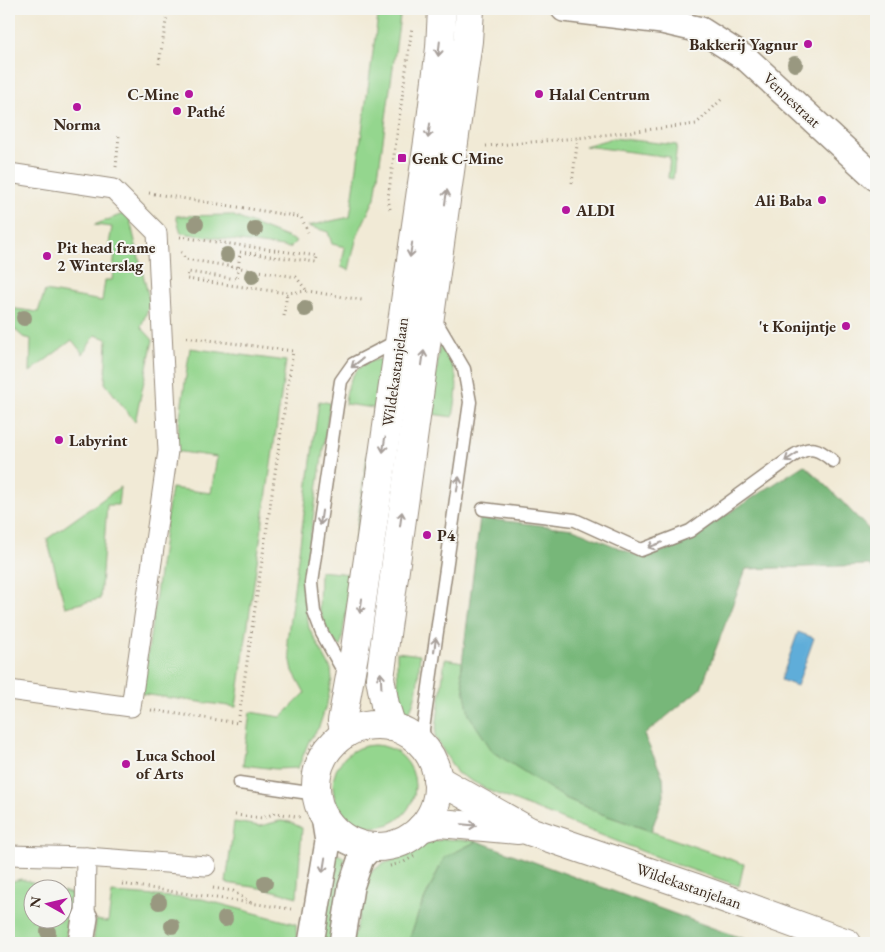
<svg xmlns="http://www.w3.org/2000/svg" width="885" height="952" font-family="'EB Garamond',serif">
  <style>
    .green { fill: #94d68e; stroke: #688056 }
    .forest { fill: #77b779; stroke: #59704c }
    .water { fill: #5fadd9; stroke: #4d6c7c }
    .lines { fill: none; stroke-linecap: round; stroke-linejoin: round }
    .service-casing { stroke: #968a7a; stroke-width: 15 }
    .pedestrian-casing { stroke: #968a7a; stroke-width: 21 }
    .minor-casing { stroke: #968a7a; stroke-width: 28 }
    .tertiary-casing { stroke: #968a7a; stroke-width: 30 }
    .path { stroke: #968a7a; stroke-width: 3; stroke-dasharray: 1 4; stroke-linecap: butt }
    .service { stroke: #fff; stroke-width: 12 }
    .pedestrian { stroke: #fff; stroke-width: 19 }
    .minor { stroke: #fff; stroke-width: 25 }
    .tertiary { stroke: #fff; stroke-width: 28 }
    .tree { fill: #999880 }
    .oneway { stroke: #a79f9a }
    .poi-dot { fill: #b5179e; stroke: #f6f6f2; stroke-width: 2 }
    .labels { text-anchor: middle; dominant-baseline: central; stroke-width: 4; stroke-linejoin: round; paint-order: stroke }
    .poi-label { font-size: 16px; font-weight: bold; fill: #3b2a1e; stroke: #f6f6f2; text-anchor: start }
    .street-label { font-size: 16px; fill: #3b2a1e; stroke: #f6f6f2 }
  </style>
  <rect width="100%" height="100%" fill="#f6f6f2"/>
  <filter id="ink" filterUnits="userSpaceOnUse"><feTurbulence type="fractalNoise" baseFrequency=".02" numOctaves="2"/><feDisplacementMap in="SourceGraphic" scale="10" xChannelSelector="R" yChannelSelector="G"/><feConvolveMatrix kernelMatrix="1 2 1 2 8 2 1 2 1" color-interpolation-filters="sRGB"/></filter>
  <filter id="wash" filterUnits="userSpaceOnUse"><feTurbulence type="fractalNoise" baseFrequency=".0096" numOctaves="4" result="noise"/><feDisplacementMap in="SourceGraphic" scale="20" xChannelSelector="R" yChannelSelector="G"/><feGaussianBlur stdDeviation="1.12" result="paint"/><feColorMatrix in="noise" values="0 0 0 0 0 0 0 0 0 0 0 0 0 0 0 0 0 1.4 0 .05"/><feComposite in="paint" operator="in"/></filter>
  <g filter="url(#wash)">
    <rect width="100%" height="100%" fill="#f1ead6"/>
    <g class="green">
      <path d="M379,9H401L375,198L357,236L349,270L341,267L345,247L332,244L328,232L308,226L350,217Z"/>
      <path d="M613,138L677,145L673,179L668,178L670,157L585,146Z"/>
      <path d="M9,189L14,195L12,218L9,217Z"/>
      <path d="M128,212L150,303L141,327L153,340L135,422L105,383L107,339L95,335L83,354L72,340L30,372L31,339L23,337L9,324V308L38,312L45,291L102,301L105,280H112L115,252L108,250L112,227L94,225Z"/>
      <path d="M231,215L296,241L290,248L181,233L176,216Z"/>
      <path d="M440,344C460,376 459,381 453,417L431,414Z"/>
      <path d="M190,348L286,361L236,707L142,694L171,488L211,493L217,457L175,451Z"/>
      <path d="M382,359L341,647L329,636L319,608L320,571L350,574L374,408L345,404C347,380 355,362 382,359Z"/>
      <path d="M319,401L330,403L303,586L309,628L331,669L332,680L327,703L319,727L309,741L298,768L276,769L243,765L250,712L281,717L305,693L293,671L287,641Z"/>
      <path d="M120,487L118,505H107L100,599L65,607L47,539Z"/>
      <path d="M397,652L420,655C418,674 419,699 407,715C397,694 397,675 397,652Z"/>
      <path d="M445,659L463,662L461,672L565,798L602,814L744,864L739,886L669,862L490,791L457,773L435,737Z"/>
      <circle cx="374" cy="786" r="41"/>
      <path d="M280,821L290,822L302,828L297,897L267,889L226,883L234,822L260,826Z"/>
      <path d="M445,839L477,841L444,858L420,909L408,943H351L356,931L365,885L370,873L382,864L412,854L423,844Z"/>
      <path d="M332,851L345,858L332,943H318Z"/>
      <path d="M21,879L56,889L32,890V920H62L63,891L72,894L65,943H9V882Z"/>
      <path d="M112,893L202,899L296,924L297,943H93L96,920L108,922Z"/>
    </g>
    <g class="forest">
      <path d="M804,465L828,487L876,537V571L869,565L746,569L701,688L644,735L663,777L664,796L651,831L602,814L565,798L493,752L469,715L461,672L480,518L573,529L641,557L674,548Z"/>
      <path d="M477,841L721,931L757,943H408L420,909L444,858Z"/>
    </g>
    <path class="water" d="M798,632L814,638L797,686L781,680Z"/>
  </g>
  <g filter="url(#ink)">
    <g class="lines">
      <g class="service-casing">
        <g id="service">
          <path d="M483,509L575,520L641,550L690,531L793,456C811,445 818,448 833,461"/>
          <path d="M350,676L340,665L322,633L314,612L311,583L337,406L341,381L353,364L399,340"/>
          <path d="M424,746L423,729L470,402L464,369L437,323L432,320"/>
          <path d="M239,783L316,794"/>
        </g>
      </g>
      <g class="pedestrian-casing">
        <g id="pedestrian">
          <path d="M9,173L113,189L157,233L168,451L131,707L9,690"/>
          <path d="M9,855L86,857L206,866"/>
          <path d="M85,918L86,857"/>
        </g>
      </g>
      <g class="minor-casing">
        <g id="minor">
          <path d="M564,9L662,21L701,30L748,60L876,178"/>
          <path d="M81,943L85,918"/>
          <path d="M311,943L328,842L324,817"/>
          <path d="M342,943L351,887L361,858L371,847"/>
        </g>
      </g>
      <g class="tertiary-casing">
        <g id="tertiary">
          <circle cx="377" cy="786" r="61"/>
          <path d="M392,727L385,705L380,678L468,41L470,9"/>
          <path d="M345,734L342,721L355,649L430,128L440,48L442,9"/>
          <path d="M437,779L529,831L696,888L847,943"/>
          <path d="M421,828L440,823L518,830"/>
        </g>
      </g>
      <g class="path">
        <path d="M159,64L168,9"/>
        <path d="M486,146L578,138L696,124L723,98"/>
        <path d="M116,167L119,136"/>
        <path d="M572,183L578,138"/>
        <path d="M149,193L301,217L308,232"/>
        <path d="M390,209L388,198L412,27"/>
        <path d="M180,237L317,256L316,262L240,252L237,279L188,272L187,279L287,293L308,291L362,300"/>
        <path d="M181,252L185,259L296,277L307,291"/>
        <path d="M284,316L287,293"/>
        <path d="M151,710L238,723L293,351L185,337"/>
        <path d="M303,773L310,749L319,738"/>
        <path d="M235,815L262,818L276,813L300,817"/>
        <path d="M395,857L408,850"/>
        <path d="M390,866L404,862L416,855"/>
        <path d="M122,884L291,909"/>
        <path d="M213,888L233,891L251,903"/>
      </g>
      <use href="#service" class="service"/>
      <use href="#pedestrian" class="pedestrian"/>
      <use href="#minor" class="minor"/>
      <use href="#tertiary" class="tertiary"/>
    </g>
    <g class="tree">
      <circle cx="795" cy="64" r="8"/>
      <circle cx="196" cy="224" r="8"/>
      <circle cx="255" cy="229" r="8"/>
      <circle cx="227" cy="255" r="8"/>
      <circle cx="252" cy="276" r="8"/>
      <circle cx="305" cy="309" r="8"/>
      <circle cx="24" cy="318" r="8"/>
      <circle cx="265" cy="883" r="8"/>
      <circle cx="159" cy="902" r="8"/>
      <circle cx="225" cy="919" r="8"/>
      <circle cx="172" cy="926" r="8"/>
      <circle cx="48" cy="932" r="8"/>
    </g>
    <defs><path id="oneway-shaft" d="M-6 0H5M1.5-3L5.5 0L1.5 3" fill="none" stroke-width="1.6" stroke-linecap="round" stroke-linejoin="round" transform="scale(1.25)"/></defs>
    <g class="oneway">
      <use href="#oneway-shaft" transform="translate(439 49) rotate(96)"/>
      <use href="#oneway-shaft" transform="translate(429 131) rotate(98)"/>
      <use href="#oneway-shaft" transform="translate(446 197) rotate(-82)"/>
      <use href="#oneway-shaft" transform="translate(411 250) rotate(99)"/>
      <use href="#oneway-shaft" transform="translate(423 358) rotate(-82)"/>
      <use href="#oneway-shaft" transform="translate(357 363) rotate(142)"/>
      <use href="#oneway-shaft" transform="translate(384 445) rotate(98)"/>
      <use href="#oneway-shaft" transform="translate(791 457) rotate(146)"/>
      <use href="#oneway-shaft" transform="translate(458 484) rotate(-81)"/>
      <use href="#oneway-shaft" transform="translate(321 518) rotate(98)"/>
      <use href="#oneway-shaft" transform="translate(401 519) rotate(-82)"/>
      <use href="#oneway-shaft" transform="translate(655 545) rotate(159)"/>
      <use href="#oneway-shaft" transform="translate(361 606) rotate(98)"/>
      <use href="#oneway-shaft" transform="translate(435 645) rotate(-82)"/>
      <use href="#oneway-shaft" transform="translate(381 680) rotate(-93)"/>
      <use href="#oneway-shaft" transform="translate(469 825) rotate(5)"/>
      <use href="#oneway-shaft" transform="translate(324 865) rotate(99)"/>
    </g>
  </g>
  <g class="poi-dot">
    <circle cx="808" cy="44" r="5"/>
    <circle cx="189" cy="94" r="5"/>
    <circle cx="539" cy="94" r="5"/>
    <circle cx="77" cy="107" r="5"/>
    <circle cx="177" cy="111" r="5"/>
    <rect x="397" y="153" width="10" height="10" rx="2.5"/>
    <circle cx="822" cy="200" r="5"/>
    <circle cx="566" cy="210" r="5"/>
    <circle cx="47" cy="256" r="5"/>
    <circle cx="846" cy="326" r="5"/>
    <circle cx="59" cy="440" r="5"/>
    <circle cx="427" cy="535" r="5"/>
    <circle cx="126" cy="764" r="5"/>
  </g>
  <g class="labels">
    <g class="poi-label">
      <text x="798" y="44" text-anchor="end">Bakkerij Yagnur</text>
      <text x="179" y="94" text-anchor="end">C-Mine</text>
      <text x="549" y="94">Halal Centrum</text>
      <text x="187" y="111">Pathé</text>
      <text x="77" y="124" text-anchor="middle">Norma</text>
      <text x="412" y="158">Genk C-Mine</text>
      <text x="812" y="200" text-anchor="end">Ali Baba</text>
      <text x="576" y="210">ALDI</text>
      <text x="57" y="247">Pit head frame<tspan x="57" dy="18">2 Winterslag</tspan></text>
      <text x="836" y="326" text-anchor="end">'t Konijntje</text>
      <text x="69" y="440">Labyrint</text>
      <text x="437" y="535">P4</text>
      <text x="136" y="755">Luca School<tspan x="136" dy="18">of Arts</tspan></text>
    </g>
    <g class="street-label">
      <text transform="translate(792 100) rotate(43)">Vennestraat</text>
      <text transform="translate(395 372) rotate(-82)">Wildekastanjelaan</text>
      <text transform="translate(689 886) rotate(19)">Wildekastanjelaan</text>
    </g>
  </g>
  <rect width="885" height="952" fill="none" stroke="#f6f6f2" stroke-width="30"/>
  <g transform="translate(48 904) rotate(278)"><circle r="24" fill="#f6f6f2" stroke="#aba49d"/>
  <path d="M0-4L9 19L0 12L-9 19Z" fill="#b5179e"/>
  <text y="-8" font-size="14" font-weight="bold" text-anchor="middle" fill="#3b2a1e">N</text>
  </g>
</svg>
